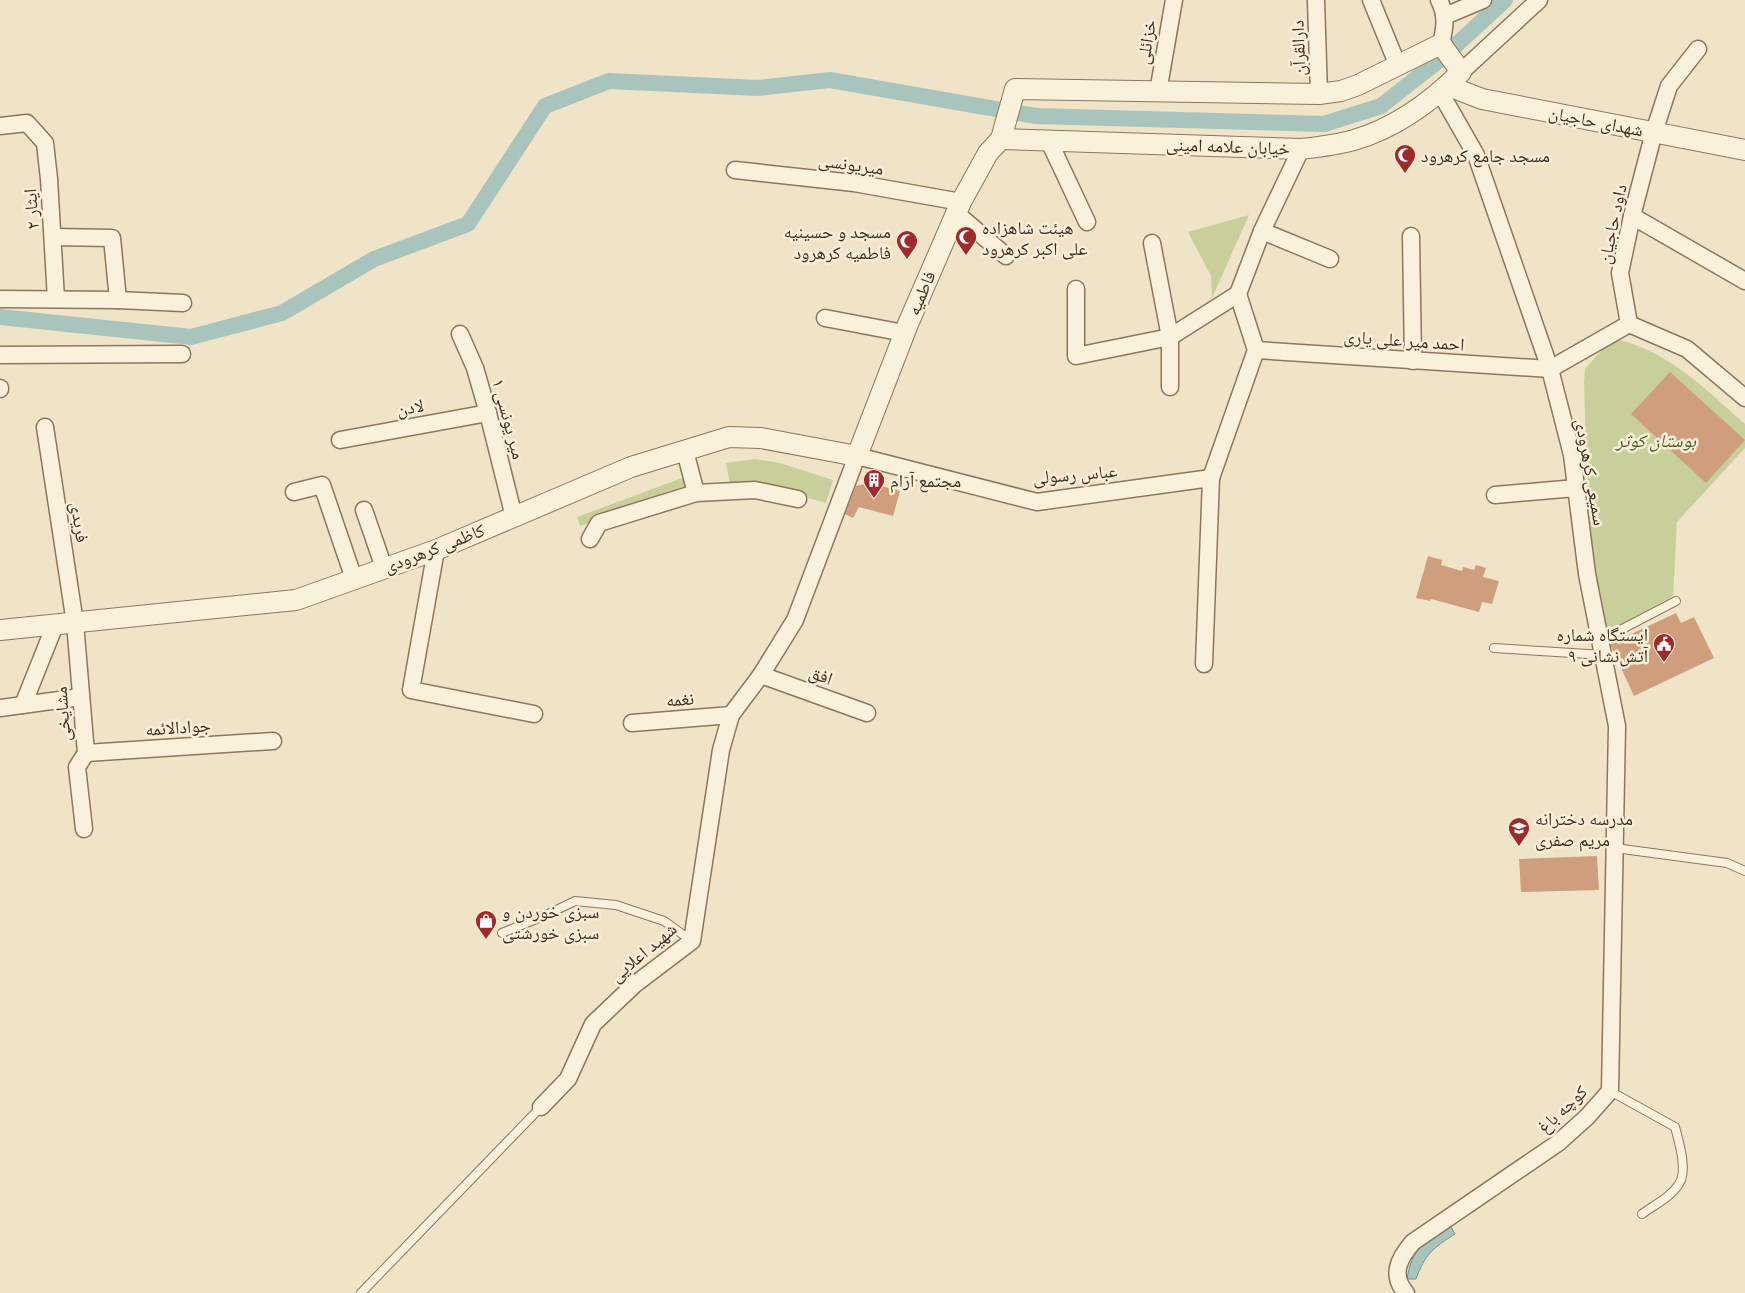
<svg xmlns="http://www.w3.org/2000/svg" width="1745" height="1293" font-family="Merriweather,'Noto Naskh Arabic',serif">
  <style>
    .green { fill: #c9cf9b }
    .water { fill: #a9c4bc; stroke: #6f938a }
    .lines { fill: none; stroke-linecap: round; stroke-linejoin: round }
    .canal { stroke: #a9c4bc; stroke-width: 16 }
    .building { fill: #cf9f7d }
    .service-casing { stroke: #8d765c; stroke-width: 10 }
    .minor-casing { stroke: #8d765c; stroke-width: 19 }
    .tertiary-casing { stroke: #8d765c; stroke-width: 22 }
    .service { stroke: #faf1dc; stroke-width: 8 }
    .minor { stroke: #faf1dc; stroke-width: 16 }
    .tertiary { stroke: #faf1dc; stroke-width: 20 }
    .labels { text-anchor: middle; dominant-baseline: central; stroke-width: 5; stroke-linejoin: round; paint-order: stroke }
    .street-label { font-size: 18px; fill: #3d2e20; stroke: #f7eed8 }
    .poi-label { font-size: 18px; fill: #3d2e20; stroke: #f7eed8; text-anchor: start }
    .park-label { font-size: 18px; font-style: italic; fill: #4d5a26; stroke: #f7eed8 }
  </style>
  <rect width="100%" height="100%" fill="#f0e4c8"/>
  <g class="green">
    <path d="M1249,215L1212,298L1211,276L1188,232Z"/>
    <path d="M1620,340C1672,354 1705,389 1745,424V448L1677,522L1673,596L1607,633L1589,538L1584,382L1585,369L1609,342Z"/>
    <path d="M755,459L780,463L833,480L826,503L759,484H730L726,463Z"/>
    <path d="M682,478L687,490L580,526L577,517Z"/>
  </g>
  <path class="water" d="M1451,1227L1455,1234C1433,1248 1425,1254 1416,1279H1407C1412,1248 1424,1240 1451,1227Z"/>
  <g class="lines">
    <path class="canal" d="M0,317L191,337L282,313L374,259L468,224L545,106L609,81L758,88L830,80L1036,116L1324,124L1381,106L1442,58L1505,0"/>
  </g>
  <g class="building">
    <path d="M1670,372L1745,440L1706,483L1631,414Z"/>
    <path d="M870,483L900,491L893,516L859,507L853,518L845,514L856,486Z"/>
    <path d="M1428,556L1442,560L1441,565L1462,571L1463,567L1474,570L1476,565L1486,568L1483,577L1499,581L1492,604L1482,602L1479,612L1431,599L1430,601L1416,598Z"/>
    <path d="M1676,613L1681,623L1694,617L1714,658L1634,696L1610,644Z"/>
    <path d="M1597,856L1599,890L1521,892L1519,859Z"/>
  </g>
  <g class="lines">
    <g class="service-casing">
      <g id="service">
        <path d="M1601,640L1676,601"/>
        <path d="M1494,648L1604,655"/>
        <path d="M1615,848L1727,863L1745,871"/>
        <path d="M502,933L546,915L575,901L616,905L664,921L692,941"/>
        <path d="M1610,1091L1675,1127C1679,1142 1688,1171 1679,1184C1671,1197 1654,1205 1642,1214"/>
        <path d="M361,1293L541,1107"/>
      </g>
    </g>
    <g class="minor-casing">
      <g id="minor">
        <path d="M1371,0L1398,66"/>
        <path d="M1439,0C1447,16 1445,27 1441,44"/>
        <path d="M1316,1L1319,94"/>
        <path d="M1445,16L1483,0"/>
        <path d="M1461,72L1539,0"/>
        <path d="M1158,92L1174,0"/>
        <path d="M0,126L27,123L45,143L49,179L56,299"/>
        <path d="M1049,141L1087,222"/>
        <path d="M735,170L854,183L961,202"/>
        <path d="M956,213L1006,256"/>
        <path d="M1632,216L1745,281"/>
        <path d="M1262,231L1330,259"/>
        <path d="M1411,236L1413,361"/>
        <path d="M53,237L112,238L118,300"/>
        <path d="M1152,243L1170,337V387"/>
        <path d="M1076,289V356L1170,337L1238,294"/>
        <path d="M0,299L118,300L183,303"/>
        <path d="M825,318L904,333"/>
        <path d="M1629,324L1620,273L1632,216L1654,132L1669,86L1698,49"/>
        <path d="M1629,324L1687,349L1745,398"/>
        <path d="M460,334L475,368L488,413L514,517"/>
        <path d="M1256,350L1550,369L1629,324"/>
        <path d="M0,355L182,354"/>
        <path d="M0,388V389"/>
        <path d="M45,427L75,623L86,753L77,767L84,829"/>
        <path d="M340,440L488,413"/>
        <path d="M685,451L696,493"/>
        <path d="M294,492L322,485L354,579"/>
        <path d="M1495,495L1576,488"/>
        <path d="M364,510L384,568"/>
        <path d="M590,539L599,523L696,493L755,490L798,499"/>
        <path d="M436,550L411,690L534,714"/>
        <path d="M1204,664L1211,478L1256,350L1238,294L1262,231L1301,149"/>
        <path d="M761,675L867,713"/>
        <path d="M23,705L55,625"/>
        <path d="M0,708L81,697"/>
        <path d="M632,723L731,715"/>
        <path d="M86,753L273,741"/>
        <path d="M541,1107L568,1079L593,1024L634,985L692,941L721,750L731,715L761,675L795,620L857,456L1037,502L1211,478"/>
        <path d="M1406,1293C1390,1275 1399,1258 1413,1242L1558,1143L1587,1117L1610,1091L1617,726L1587,574L1572,455L1550,369L1476,155L1440,92"/>
      </g>
    </g>
    <g class="tertiary-casing">
      <g id="tertiary">
        <path d="M1450,83L1459,90L1482,99L1745,150"/>
        <path d="M0,630L296,600L436,550L631,467L729,437L761,438L857,456L908,324L961,202L988,153L1001,139L1015,89L1319,94L1341,91L1358,85L1441,44L1461,72C1431,102 1395,128 1354,140C1337,145 1319,147 1301,149L1001,139"/>
      </g>
    </g>
    <use href="#service" class="service"/>
    <use href="#minor" class="minor"/>
    <use href="#tertiary" class="tertiary"/>
  </g>
  <defs>
    <g id="mosque-pin" transform="scale(1.125)"><path d="M0 17L-7.5 6A9.5 9.5 0 1 1 7.5 6Z" fill="#9e2a2b" stroke="#f7eed8"/><path d="M3.5-4.9A6 6 0 1 0 3.5 4.9A5 5 0 1 1 3.5-4.9Z" fill="#fff"/></g>
    <g id="building-pin" transform="scale(1.125)"><path d="M0 17L-7.5 6A9.5 9.5 0 1 1 7.5 6Z" fill="#9e2a2b" stroke="#f7eed8"/><path d="M-4-6H4V6H1V3H-1V6H-4ZM-2.5-4.3h1.7v1.8h-1.7ZM.8-4.3h1.7v1.8H.8ZM-2.5-1h1.7V.8h-1.7ZM.8-1h1.7V.8H.8Z" fill="#fff"/></g>
    <g id="civic-pin" transform="scale(1.125)"><path d="M0 17L-7.5 6A9.5 9.5 0 1 1 7.5 6Z" fill="#9e2a2b" stroke="#f7eed8"/><path d="M-.6-6.5H3V-4.5H.6V-3L4-1V1h2V6H-6V1h2V-1L-.6-3ZM-1.2 2.5V6h2.4V2.5Z" fill="#fff"/></g>
    <g id="school-pin" transform="scale(1.125)"><path d="M0 17L-7.5 6A9.5 9.5 0 1 1 7.5 6Z" fill="#9e2a2b" stroke="#f7eed8"/><path d="M0-5L7-2L0 1L-7-2ZM-4 1L0 2.5L4 1V4Q0 6-4 4Z" fill="#fff"/></g>
    <g id="shop-pin" transform="scale(1.125)"><path d="M0 17L-7.5 6A9.5 9.5 0 1 1 7.5 6Z" fill="#9e2a2b" stroke="#f7eed8"/><path d="M-5-2.5h2.3a2.7 3.5 0 0 1 5.4 0H5L5.5 6h-11ZM-1.5-2.5h3a1.5 2.3 0 0 0-3 0Z" fill="#fff"/></g>
  </defs>
  <g fill-rule="evenodd">
    <use href="#mosque-pin" x="1405" y="155"/>
    <use href="#mosque-pin" x="966" y="237"/>
    <use href="#mosque-pin" x="907" y="241"/>
    <use href="#building-pin" x="874" y="480"/>
    <use href="#civic-pin" x="1664" y="644"/>
    <use href="#school-pin" x="1519" y="828"/>
    <use href="#shop-pin" x="486" y="921"/>
  </g>
  <g class="labels">
    <g class="street-label">
      <text transform="translate(1146 42) rotate(-80)">خزائلی</text>
      <text transform="translate(1298 48) rotate(-92)">دارالقرآن</text>
      <text transform="translate(1596 121) rotate(11)">شهدای حاجیان</text>
      <text transform="translate(1228 146) rotate(2)">خیابان علامه امینی</text>
      <text transform="translate(851 164) rotate(8)">میریونسی</text>
      <text transform="translate(31 209) rotate(-94)">ایثار ۲</text>
      <text transform="translate(1612 224) rotate(-78)">داود حاجیان</text>
      <text transform="translate(921 293) rotate(-67)">فاطمیه</text>
      <text transform="translate(1404 340) rotate(4)">احمد میر علی یاری</text>
      <text transform="translate(410 407) rotate(-10)">لادن</text>
      <text transform="translate(509 419) rotate(75)">میر یونسی ۱</text>
      <text transform="translate(1591 472) rotate(80)">سمیعی کرهرودی</text>
      <text transform="translate(1075 474) rotate(-5)">عباس رسولی</text>
      <text transform="translate(80 522) rotate(81)">فریدی</text>
      <text transform="translate(434 548) rotate(-21)">کاظمی کرهرودی</text>
      <text transform="translate(821 675) rotate(20)">افق</text>
      <text transform="translate(680 699) rotate(-4)">نغمه</text>
      <text transform="translate(62 714) rotate(-94)">مشایخی</text>
      <text transform="translate(178 727) rotate(-4)">جوادالائمه</text>
      <text transform="translate(643 952) rotate(-40)">شهید اعلایی</text>
      <text transform="translate(1562 1109) rotate(-43)">کوچه باغ</text>
    </g>
    <g class="poi-label">
      <text x="1421" y="155">مسجد جامع کرهرود</text>
      <text x="982" y="227">هیئت شاهزاده<tspan x="982" dy="21">علی اکبر کرهرود</tspan></text>
      <text x="891" y="231" text-anchor="end">مسجد و حسینیه<tspan x="891" dy="21">فاطمیه کرهرود</tspan></text>
      <text x="890" y="480">مجتمع آرام</text>
      <text x="1648" y="634" text-anchor="end">ایستگاه شماره<tspan x="1648" dy="21">۹ آتش‌نشانی</tspan></text>
      <text x="1535" y="818">مدرسه دخترانه<tspan x="1535" dy="21">مریم صفری</tspan></text>
      <text x="502" y="911">سبزی خوردن و<tspan x="502" dy="21">سبزی خورشتی</tspan></text>
    </g>
    <g class="park-label">
      <text x="1656" y="440">بوستان کوثر</text>
    </g>
  </g>
</svg>
